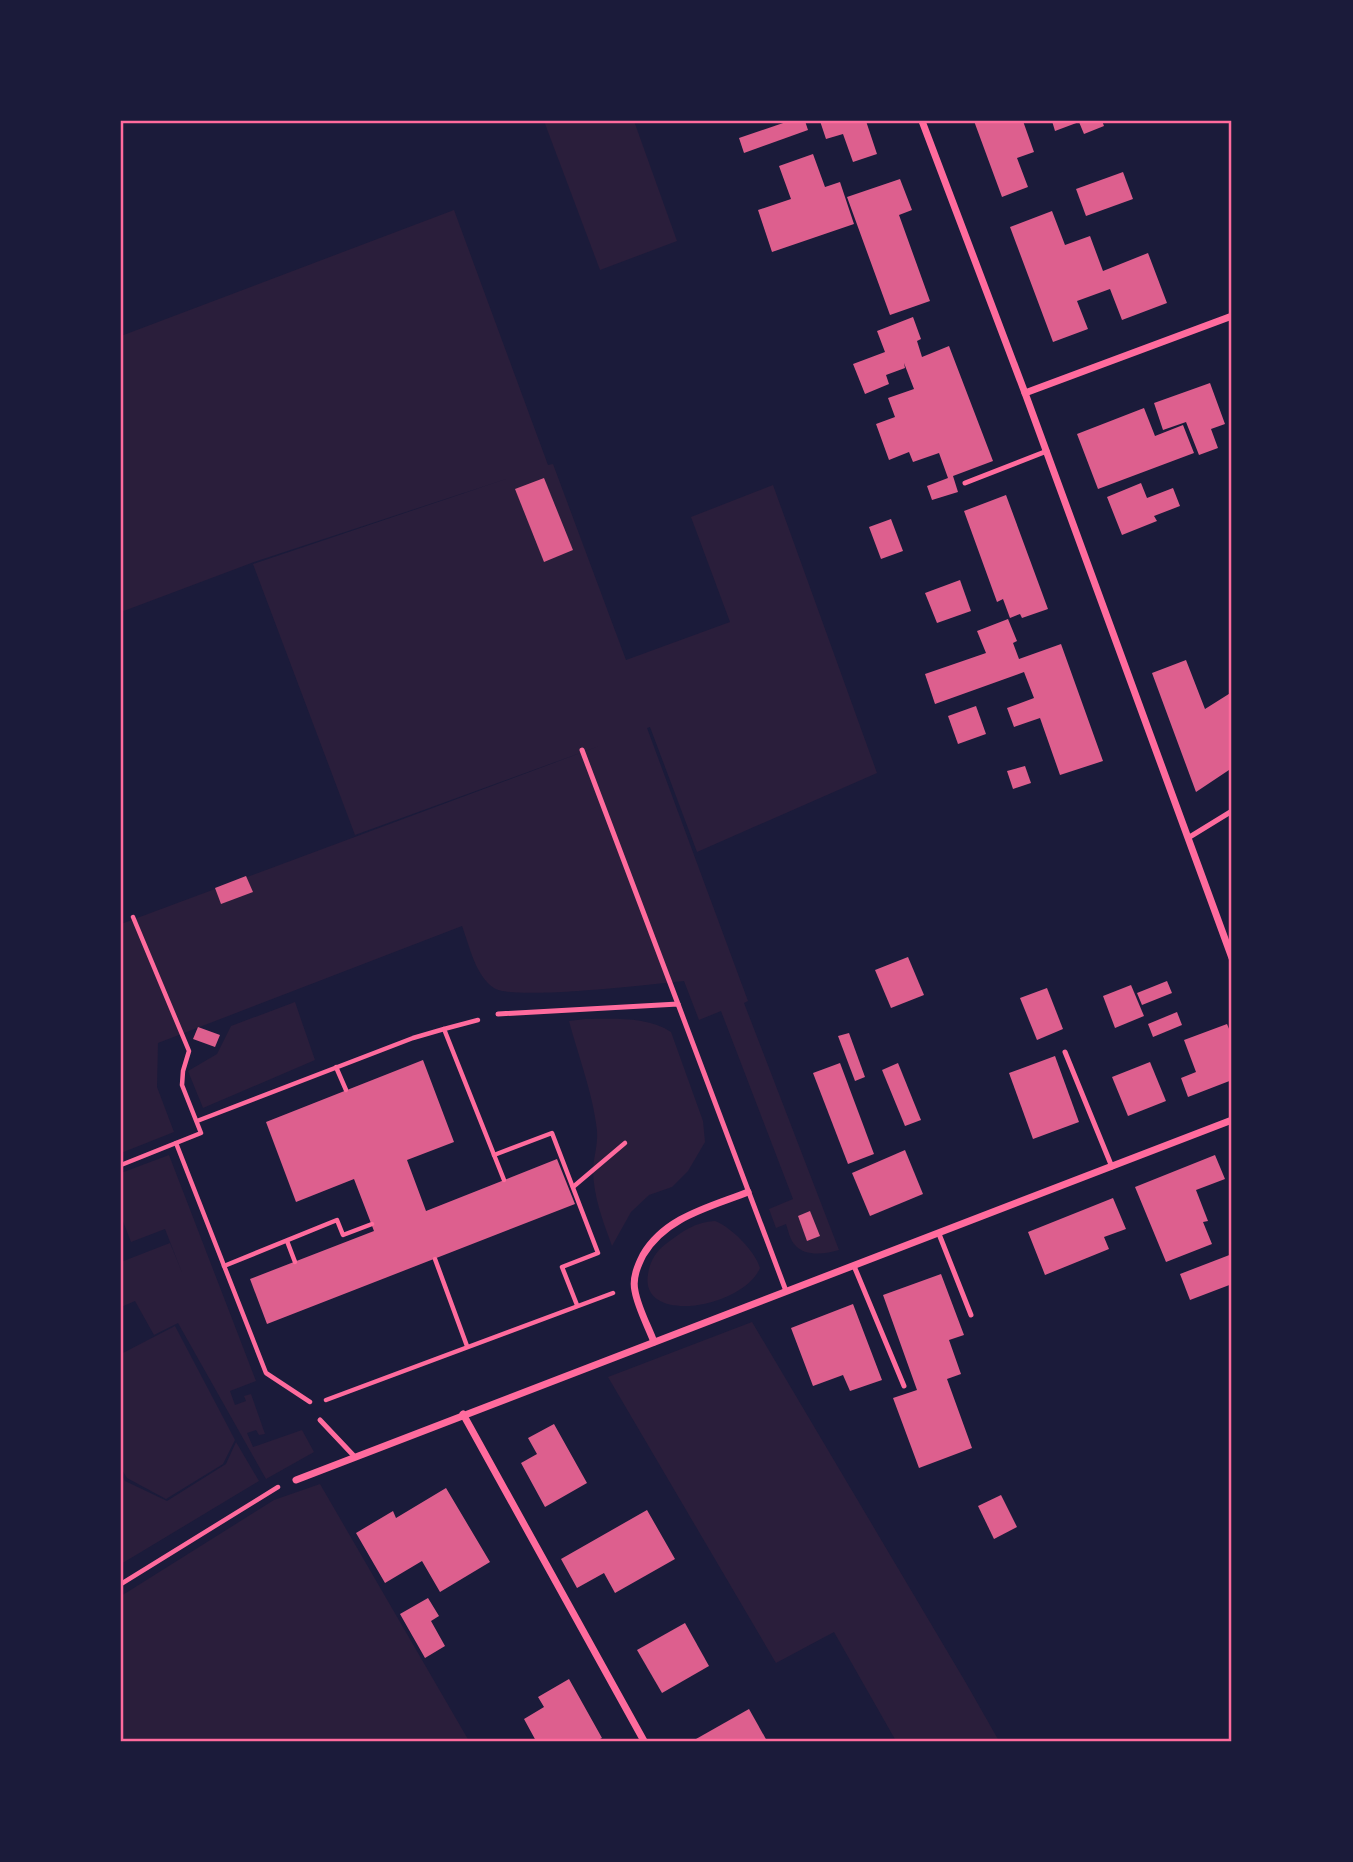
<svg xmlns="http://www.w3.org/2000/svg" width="1353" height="1862" font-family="'Public Sans',sans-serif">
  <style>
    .green { fill: #2a1e3b }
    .building { fill: #dd5f8e }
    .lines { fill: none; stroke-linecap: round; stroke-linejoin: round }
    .path { stroke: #ff6b9d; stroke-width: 4.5 }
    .service { stroke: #ff6b9d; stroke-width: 5 }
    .minor { stroke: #ff6b9d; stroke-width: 7 }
    .neatline { fill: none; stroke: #ff6b9d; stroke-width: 2.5 }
  </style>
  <rect width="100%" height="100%" fill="#1b1b3a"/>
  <g class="green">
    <path d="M544,121H634L677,241L600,270Z"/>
    <path d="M454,210L548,465L553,464L626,660L730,622L691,517L773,485L877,773L697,852L650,727L647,728L748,1001L744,1003L839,1250C826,1254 805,1257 795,1245C790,1240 788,1230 786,1224L776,1228L769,1209L793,1199L721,1011L699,1020L684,981C653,984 513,1001 494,988C475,975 470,947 462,926L158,1043L157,1087L174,1132L121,1153V924L602,745L355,835L253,564L521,474L254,562L121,612V336Z"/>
    <path d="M295,1002L315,1060L203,1108L188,1071L217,1054L231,1026Z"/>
    <path d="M585,1019C612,1019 647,1016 671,1032L703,1121L705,1142L688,1171L672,1187L649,1195L631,1212L612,1246C603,1221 593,1196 593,1168C594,1156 598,1144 597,1131C594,1097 578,1055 569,1021Z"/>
    <path d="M169,1155L256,1381L230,1391L235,1405L246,1401L244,1396L251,1394L265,1434L259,1435L256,1430L247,1433L253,1447L302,1430L314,1452L266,1479L178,1323L154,1335L135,1301L121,1307V1262L170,1243L183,1275L165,1229L131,1242L121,1216V1173Z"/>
    <path d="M715,1221C731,1227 755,1251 760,1268C743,1308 639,1326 648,1274C650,1261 656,1251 667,1243C683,1231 695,1222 715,1221Z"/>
    <path d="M752,1322L966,1683L999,1741H896L834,1632L776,1663L608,1377Z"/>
    <path d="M175,1326L235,1440L223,1464L166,1499L127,1478L121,1468V1354Z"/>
    <path d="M236,1442L259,1481L121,1564V1474L125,1481L167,1501L226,1464Z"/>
    <path d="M320,1484L469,1741H121V1596L274,1500Z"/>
  </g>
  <g class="building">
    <path d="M789,121H805L808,130L744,153L739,138Z"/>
    <path d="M820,121H866L877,154L853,162L843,134L826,139Z"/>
    <path d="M974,121H1023L1034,152L1017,158L1028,187L1002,197Z"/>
    <path d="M1052,121H1102L1104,126L1084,134L1079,122L1055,131Z"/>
    <path d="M813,154L825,187L840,182L854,224L772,252L758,210L791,199L779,166Z"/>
    <path d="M1123,172L1133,199L1086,216L1076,189Z"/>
    <path d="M900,179L912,210L899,215L930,301L890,315L847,197Z"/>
    <path d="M1052,211L1065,245L1090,236L1103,271L1148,253L1167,303L1122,320L1110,289L1077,301L1088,329L1053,342L1010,227Z"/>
    <path d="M913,317L921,339L917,341L922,357L949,346L993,461L953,476L958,492L932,500L927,486L948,478L939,453L913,462L909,452L889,460L876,424L895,417L888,398L914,389L904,363L905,368L886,375L889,384L865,394L853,364L885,352L877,331Z"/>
    <path d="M1210,383L1225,424L1211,429L1218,448L1199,455L1186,422L1163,430L1154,403Z"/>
    <path d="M1144,408L1155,436L1183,425L1194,453L1098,489L1077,434Z"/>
    <path d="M544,478L573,550L544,562L515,489Z"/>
    <path d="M1141,483L1147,498L1173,488L1180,506L1154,516L1157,521L1122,535L1107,497Z"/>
    <path d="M1006,495L1048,609L1022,618L1020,614L1010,618L1003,599L997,602L964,511Z"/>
    <path d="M891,519L903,551L881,559L869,527Z"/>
    <path d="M960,580L971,611L937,623L925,593Z"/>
    <path d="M1008,619L1017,641L1013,643L1019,659L1061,644L1103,761L1060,775L1040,718L1014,727L1007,708L1034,698L1024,672L935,704L925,674L986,653L977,631Z"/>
    <path d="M1186,660L1205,709L1232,692V768L1196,792L1152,673Z"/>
    <path d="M976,706L986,734L958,744L948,716Z"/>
    <path d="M1025,766L1031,783L1013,789L1007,771Z"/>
    <path d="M246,876L253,892L221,904L215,888Z"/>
    <path d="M908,957L924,995L891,1008L875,970Z"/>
    <path d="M1167,981L1172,993L1142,1005L1137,993Z"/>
    <path d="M1131,985L1144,1016L1115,1028L1103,996Z"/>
    <path d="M1047,988L1063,1029L1037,1040L1020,998Z"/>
    <path d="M1177,1012L1182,1025L1153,1037L1148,1024Z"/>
    <path d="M1227,1024L1232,1036V1080L1188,1097L1181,1078L1196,1072L1184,1040Z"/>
    <path d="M198,1027L220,1035L215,1047L193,1039Z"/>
    <path d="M849,1033L865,1077L855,1081L838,1036Z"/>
    <path d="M1055,1056L1079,1122L1033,1139L1009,1073Z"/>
    <path d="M423,1060L454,1142L407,1160L426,1211L557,1159L575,1204L267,1324L250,1279L374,1231L354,1179L296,1202L266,1122Z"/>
    <path d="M1150,1062L1166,1101L1128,1116L1112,1077Z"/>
    <path d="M840,1063L874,1154L848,1164L813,1073Z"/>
    <path d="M898,1063L921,1120L905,1126L882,1070Z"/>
    <path d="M905,1150L923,1194L870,1216L852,1173Z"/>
    <path d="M1215,1155L1225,1179L1196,1190L1208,1221L1203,1222L1212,1244L1166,1262L1135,1187Z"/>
    <path d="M1113,1198L1126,1229L1104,1237L1109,1249L1045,1275L1028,1232Z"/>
    <path d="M810,1211L820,1236L807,1241L798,1216Z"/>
    <path d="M1232,1254V1284L1190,1300L1180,1274Z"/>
    <path d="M941,1274L964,1335L949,1340L961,1374L947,1379L972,1448L919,1468L893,1398L917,1390L883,1295Z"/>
    <path d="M853,1304L882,1380L850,1391L843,1375L813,1386L791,1328Z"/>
    <path d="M554,1424L587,1483L545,1507L521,1463L537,1454L528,1438Z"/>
    <path d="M446,1488L490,1562L440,1592L422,1561L385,1583L356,1533L393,1511L396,1518Z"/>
    <path d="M1001,1495L1017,1527L994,1539L978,1506Z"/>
    <path d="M647,1510L675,1559L615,1593L604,1573L577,1588L561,1559Z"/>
    <path d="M428,1598L439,1616L431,1621L445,1646L425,1658L400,1614Z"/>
    <path d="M685,1623L709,1666L662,1693L637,1650Z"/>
    <path d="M569,1679L602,1738L596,1741H536L524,1719L544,1707L538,1697Z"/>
    <path d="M749,1709L767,1741H698L696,1739Z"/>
  </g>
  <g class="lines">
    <g class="path">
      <path d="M478,1020L444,1029L504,1180"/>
      <path d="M336,1067L346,1090"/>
      <path d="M197,1121L413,1038L444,1029"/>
      <path d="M176,1143L266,1373L310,1402"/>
      <path d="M494,1155L552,1133L598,1253L562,1267L577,1305"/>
      <path d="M121,1165L201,1133L182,1085L183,1071L189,1051L133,917"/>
      <path d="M573,1187L625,1143"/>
      <path d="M287,1241L295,1262"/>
      <path d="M435,1259L467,1346"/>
      <path d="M224,1266L337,1220L343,1235L372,1224"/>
      <path d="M326,1400L613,1293"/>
      <path d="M121,1584L278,1487"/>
    </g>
    <g class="service">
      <path d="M965,483L1047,451"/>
      <path d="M582,750L678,1004"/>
      <path d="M1188,838L1232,811"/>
      <path d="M498,1014L678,1004L786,1291"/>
      <path d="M1065,1052L1112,1167"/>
      <path d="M939,1234L971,1315"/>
      <path d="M854,1266L904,1386"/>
      <path d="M320,1420L354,1456"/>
    </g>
    <g class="minor">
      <path d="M922,121L1025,393L1232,958"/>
      <path d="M1025,393L1232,316"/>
      <path d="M654,1342C648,1326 638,1308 635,1291C632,1278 638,1265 643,1255C665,1217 710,1207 748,1192"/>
      <path d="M463,1414L644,1741"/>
      <path d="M296,1480L1232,1120"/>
    </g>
  </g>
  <rect width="1353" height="1862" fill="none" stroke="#1b1b3a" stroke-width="245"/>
  <rect x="122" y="122" width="1108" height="1618" class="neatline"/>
</svg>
